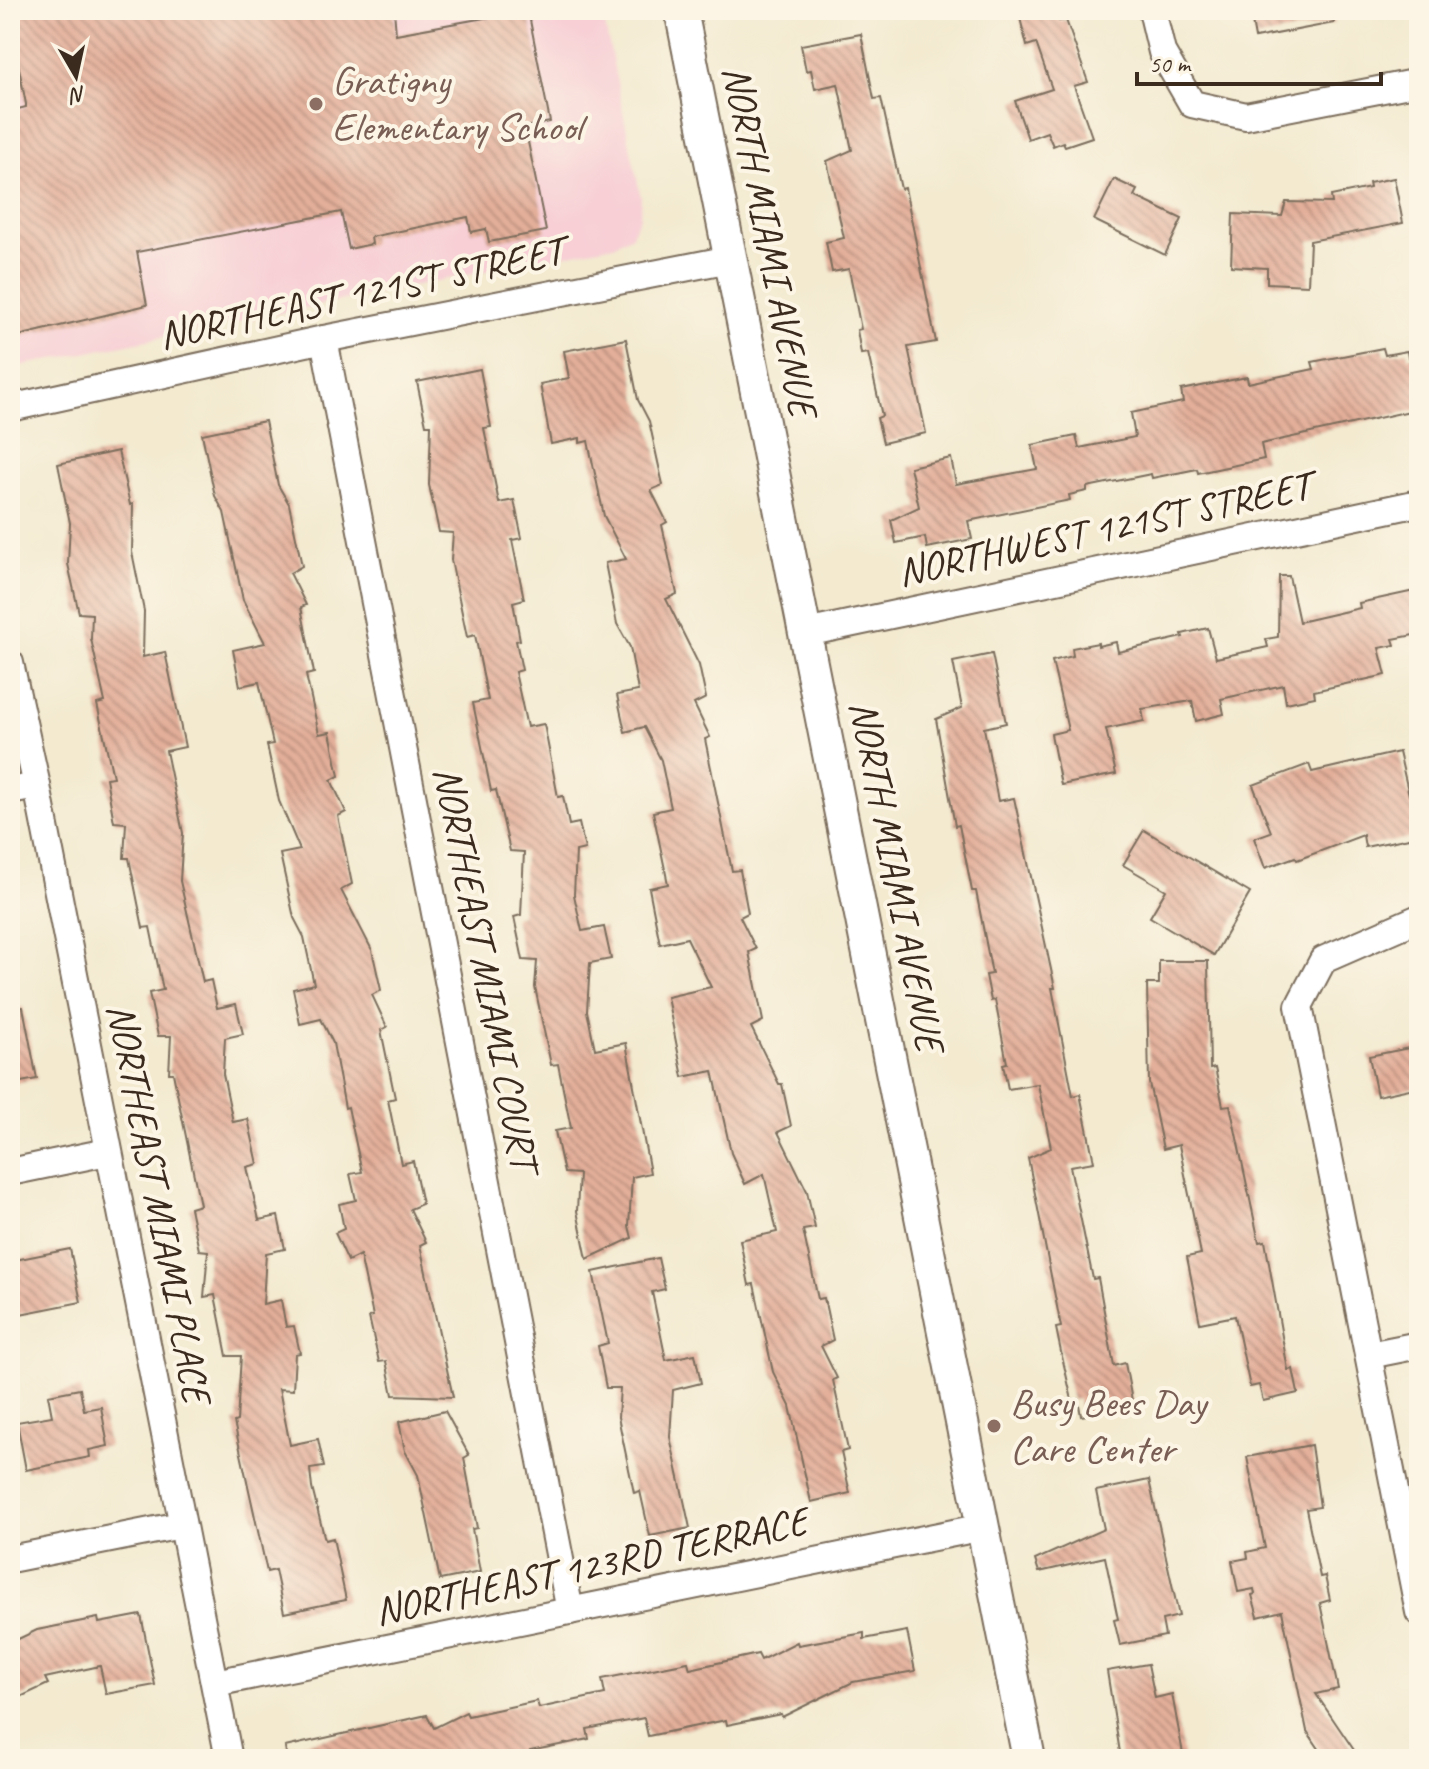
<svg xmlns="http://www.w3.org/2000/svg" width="1429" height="1769" font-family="Caveat,sans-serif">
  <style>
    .built { fill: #f7cfd5 }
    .building { fill: url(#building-back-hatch) }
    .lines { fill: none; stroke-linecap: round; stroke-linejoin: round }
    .minor-casing { stroke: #7b6d5c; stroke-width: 30 }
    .tertiary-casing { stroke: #7b6d5c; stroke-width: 36 }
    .minor { stroke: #fff; stroke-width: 26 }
    .tertiary { stroke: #fff; stroke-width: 32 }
    .education-dot { fill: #8d6e63; stroke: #fcf5e5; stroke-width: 3 }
    .labels { text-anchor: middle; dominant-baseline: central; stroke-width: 8; stroke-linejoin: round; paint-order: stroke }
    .education-label { font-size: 40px; fill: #785e54; stroke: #fcf5e5; text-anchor: start }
    .street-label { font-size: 40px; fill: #3b2a1e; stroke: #fcf5e5 }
  </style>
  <defs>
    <pattern id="building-back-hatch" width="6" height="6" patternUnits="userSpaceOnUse" patternTransform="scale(2)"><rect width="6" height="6" fill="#e3af9a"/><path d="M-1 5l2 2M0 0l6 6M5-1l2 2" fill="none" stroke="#b98f7d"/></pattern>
  </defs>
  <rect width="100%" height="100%" fill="#fcf5e5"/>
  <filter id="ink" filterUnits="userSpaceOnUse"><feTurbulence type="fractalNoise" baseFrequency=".0125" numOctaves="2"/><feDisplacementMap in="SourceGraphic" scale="16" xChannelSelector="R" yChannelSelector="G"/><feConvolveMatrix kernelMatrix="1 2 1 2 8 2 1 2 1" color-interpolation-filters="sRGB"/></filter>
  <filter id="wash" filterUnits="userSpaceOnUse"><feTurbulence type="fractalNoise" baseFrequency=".006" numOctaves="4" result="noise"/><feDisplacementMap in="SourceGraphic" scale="32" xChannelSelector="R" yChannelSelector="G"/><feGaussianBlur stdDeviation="1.8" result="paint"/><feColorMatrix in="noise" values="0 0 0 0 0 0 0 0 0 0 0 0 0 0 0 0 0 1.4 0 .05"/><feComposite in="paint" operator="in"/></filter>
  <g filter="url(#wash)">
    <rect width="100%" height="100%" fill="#f3ead0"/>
    <path class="built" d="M10,10H602L641,198L640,217L632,235L614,245L10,368Z"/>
    <g id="blocks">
      <g class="building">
        <path d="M10,10H394L396,34L528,10L550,122L525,127L546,231L489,242L486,229L471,232L468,217L371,237L372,244L349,249L341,212L137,252L147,305L10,338V111L26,107V104L10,22Z"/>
        <path d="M1018,10H1056L1059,21L1066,20L1088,82L1074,86L1092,137L1065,146L1063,142L1053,146L1047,132L1028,139L1015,101L1052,89L1036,43L1027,46Z"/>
        <path d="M1250,10H1332L1334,23L1255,38Z"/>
        <path d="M861,34L874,99L881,98L901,189L905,188L936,342L908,347L926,433L883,443L877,418L882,416L868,353L861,354L857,330L861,329L849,269L832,272L826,242L844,238L827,161L852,150L838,84L815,89L811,70L806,71L801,45Z"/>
        <path d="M1394,178L1403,223L1310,241L1308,285L1267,283V268L1231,266L1233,214L1282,216L1286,202L1332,203L1331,196L1370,188L1369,183Z"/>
        <path d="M1114,179L1137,190L1134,196L1182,219L1165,255L1094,220Z"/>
        <path d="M626,339L638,400L649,421L663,485L651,490L667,522L662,525L677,594L666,599L699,665L706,698L694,704L710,737L705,739L732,871L740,870L748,913L740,917L756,949L749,952L763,1021L751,1027L779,1084H782L791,1126L778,1132L807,1191L815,1228L803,1230L818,1299L824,1298L833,1340L821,1346L837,1378L833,1380L848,1450L841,1452L850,1493L811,1502L790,1406L773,1372L754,1284L749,1285L740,1240L777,1232L764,1174L745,1184L731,1153L713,1071L683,1077L667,997L711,987L687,938L660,944L649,888L668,884L653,812L671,808L661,760L644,727L625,732L617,695L638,691L630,647L617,624L605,563L626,559L604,516L588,441L580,443V438L551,444L540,384L569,378L564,351Z"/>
        <path d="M1383,348L1385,355L1407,351L1408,357L1414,356L1419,373V409L1261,444L1264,459L1198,473L1197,469L1152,478L1151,474L1087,487V491L1069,495L1070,500L968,521L972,539L927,548L925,537L896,543L891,520L919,507L910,467L951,458L956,484L1037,469L1032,445L1076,436L1079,448L1135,437L1131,413L1183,402L1181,390L1247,377L1248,383L1314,369L1312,362Z"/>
        <path d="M480,369L491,427L484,428L499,503L514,500L522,538L512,540L524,599L513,602L520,640L516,641L522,670L515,672L527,727L544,724L558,797L563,796L569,825L579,823L585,849L576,851L574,895L582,931L604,927L611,959L590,963L587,1011L595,1049L626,1043L650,1173L632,1177L629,1226L632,1238L587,1259L577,1211L579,1174L564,1173L555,1131L571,1128L558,1064L551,1065L535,987L537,961L523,960L514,917L521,915L524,852L510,851L496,790L491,791L473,703L488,700L475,635L467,637L451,560L453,533L439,532L429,485L431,425H426L417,382Z"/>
        <path d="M265,421L278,485L289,504L302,566L290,573L306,605L301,607L314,673L306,675L319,734L330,732L339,776L331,780L346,812L338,816L352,884L341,890L372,950L381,990L372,995L387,1027L381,1030L395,1098L388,1100L401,1164L413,1161L422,1204L410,1209L426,1242L420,1245L453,1397L393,1395L386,1361L379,1362L369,1317L373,1316L360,1255L348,1261L335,1233L344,1229L339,1204L356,1200L350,1174L362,1172L348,1107L345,1108L333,1043L321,1019L300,1024L293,989L314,984L304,937L294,918L280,854L300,850L279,801L267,745L273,744L259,682L240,686L233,650L265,643L243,600L224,512L215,496L202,434Z"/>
        <path d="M118,451L130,505L133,504L132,552L144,611L143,657L165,652L185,747L166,751L183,833L180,881L203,982L211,980L217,1008L236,1004L243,1034L225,1038L223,1074L233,1122L248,1119L258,1164L247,1167L259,1220L278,1216L285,1249L266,1253L263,1304L281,1300L286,1327L294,1326L300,1353L295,1354L293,1390L279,1389L290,1445L318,1439L324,1467L310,1469L312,1488L325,1540L333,1538L346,1600L284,1613L275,1570L267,1572L234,1422L237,1421L241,1356H227L215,1295L204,1297L208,1251L199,1250L190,1208L200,1205L173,1073H169L171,1036H158L149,993L163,990L150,927L143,928L129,858H124L126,823L114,822L106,778L113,777L97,704L105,702L91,639L92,614L79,613L68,564L70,523L58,464Z"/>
        <path d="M1279,576H1289L1299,622L1360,608L1359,603L1419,590V634L1393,639L1395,645L1379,648L1386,675L1314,691L1315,697L1286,703L1283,685L1221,699L1224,714L1196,721L1192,701L1142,709L1144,721L1106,729L1116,774L1061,785L1051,734L1068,730L1052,661L1073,656L1072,648L1098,643V646L1116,642L1118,652L1183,637L1182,634L1208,628L1216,658L1268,647L1266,639L1278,637Z"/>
        <path d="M992,654L1006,723L984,728L998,801L1014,798L1055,988H1052L1073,1096L1080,1094L1094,1162L1070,1166L1093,1279L1098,1278L1114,1366L1125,1363L1133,1406L1081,1416L1078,1399L1072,1400L1061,1352L1056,1328L1061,1327L1028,1158L1051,1148L1038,1084L1008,1089L1003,1064L1007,1063L995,1000L991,1001L986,975L992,974L976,891H972L959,825L955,826L936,719L962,708L953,662Z"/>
        <path d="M1399,752L1409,795L1419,792V836L1365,847L1363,835L1297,860L1295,857L1265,868L1254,838L1271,832L1253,785L1309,764L1312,772Z"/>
        <path d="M1144,830L1250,893L1214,955L1150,917L1166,890L1123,865Z"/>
        <path d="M1159,961H1208L1210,1069L1215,1068L1223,1106L1230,1105L1259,1242L1265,1241L1288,1370L1293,1369L1298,1393L1263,1401L1259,1385L1250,1387L1235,1316L1200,1323L1187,1257L1201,1254L1179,1145L1163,1149L1149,1083L1147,984H1159Z"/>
        <path d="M23,1007L37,1079L10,1084V1008Z"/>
        <path d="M1419,1046V1087L1377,1096L1369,1056Z"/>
        <path d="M70,1249L81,1302L10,1316V1261Z"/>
        <path d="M658,1258L665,1289L652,1292L666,1360L695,1354L701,1383L673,1390L670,1437L690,1528L650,1536L640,1491L634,1493L618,1417L620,1388H606L598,1346L608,1343L593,1272Z"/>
        <path d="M80,1389L84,1410L101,1407L108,1446L89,1450L90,1457L26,1470L17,1422L52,1416L48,1395Z"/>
        <path d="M445,1411L469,1455L464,1458L477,1528L472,1529L480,1572L440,1580L418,1475L405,1451L399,1422Z"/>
        <path d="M1311,1445L1320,1507L1306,1509L1320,1577L1325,1576L1330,1600L1320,1603L1338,1689L1316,1694L1360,1759H1326L1307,1731L1282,1611L1258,1617L1252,1595L1255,1594L1254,1589L1238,1592L1232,1561L1248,1558L1247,1552L1265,1548L1247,1457Z"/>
        <path d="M1149,1480L1179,1616L1162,1620L1165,1636L1120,1645L1114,1620L1118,1619L1105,1557L1039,1572L1035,1560L1104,1529L1096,1491Z"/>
        <path d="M141,1615L155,1685L106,1694L100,1666L45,1678L48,1684L10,1702V1643L37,1630L98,1618L99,1623Z"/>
        <path d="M907,1631L915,1671L853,1682L782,1717L781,1714L727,1725L726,1720L648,1736L644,1718L587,1729L589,1739L530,1751L532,1759H287L285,1747L427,1715L434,1728L466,1712L468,1716L537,1701L539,1708L605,1694L602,1679L688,1662L690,1669L758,1654L761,1660L797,1642L798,1645L864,1633V1639Z"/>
        <path d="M1148,1664L1155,1698L1172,1694L1184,1759H1121L1107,1671Z"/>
      </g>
    </g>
  </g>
  <g filter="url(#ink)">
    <use href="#blocks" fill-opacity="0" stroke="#7b6d5c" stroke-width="2"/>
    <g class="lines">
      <g class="minor-casing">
        <g id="minor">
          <path d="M1152,10L1162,52L1192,104L1246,116L1419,82"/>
          <path d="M324,339L570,1611"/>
          <path d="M10,408L324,339L730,259"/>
          <path d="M806,633L1419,503"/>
          <path d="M10,663L37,786L229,1759"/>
          <path d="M10,791L37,786"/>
          <path d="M1419,918L1323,960L1299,1006L1419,1612"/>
          <path d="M10,1172L107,1152"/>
          <path d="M1369,1355L1419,1345"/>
          <path d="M10,1559L181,1525"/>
          <path d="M215,1683L983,1527"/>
        </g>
      </g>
      <g class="tertiary-casing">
        <path id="tertiary" d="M681,10L1029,1759"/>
      </g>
      <use href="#minor" class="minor"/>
      <use href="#tertiary" class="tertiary"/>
    </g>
  </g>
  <g class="education-dot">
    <circle cx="316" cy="104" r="8"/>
    <circle cx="994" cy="1426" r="8"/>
  </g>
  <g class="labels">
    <g class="education-label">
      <text x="332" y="81">Gratigny<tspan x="332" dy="46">Elementary School</tspan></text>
      <text x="1010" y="1403">Busy Bees Day<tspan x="1010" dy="46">Care Center</tspan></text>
    </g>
    <g class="street-label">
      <text transform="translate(770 241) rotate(79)">NORTH MIAMI AVENUE</text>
      <text transform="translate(361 293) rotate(-12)">NORTHEAST 121ST STREET</text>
      <text transform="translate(1104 529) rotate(-12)">NORTHWEST 121ST STREET</text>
      <text transform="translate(897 876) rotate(79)">NORTH MIAMI AVENUE</text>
      <text transform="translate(486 968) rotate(79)">NORTHEAST MIAMI COURT</text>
      <text transform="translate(159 1203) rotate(79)">NORTHEAST MIAMI PLACE</text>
      <text transform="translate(591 1566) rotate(-12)">NORTHEAST 123RD TERRACE</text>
    </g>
  </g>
  <rect width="1429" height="1769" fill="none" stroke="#fcf5e5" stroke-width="40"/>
  <g transform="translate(76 76) rotate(171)" stroke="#fcf5e5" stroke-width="6" paint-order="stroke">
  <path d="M0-6L14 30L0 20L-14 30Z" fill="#3b2a1e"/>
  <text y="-12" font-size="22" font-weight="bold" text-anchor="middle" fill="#3b2a1e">N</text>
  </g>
  <path d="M1137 72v12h244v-12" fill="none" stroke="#3b2a1e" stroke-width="4"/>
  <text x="1149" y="72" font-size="24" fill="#3b2a1e" stroke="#fcf5e5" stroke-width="6" paint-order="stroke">50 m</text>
</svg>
